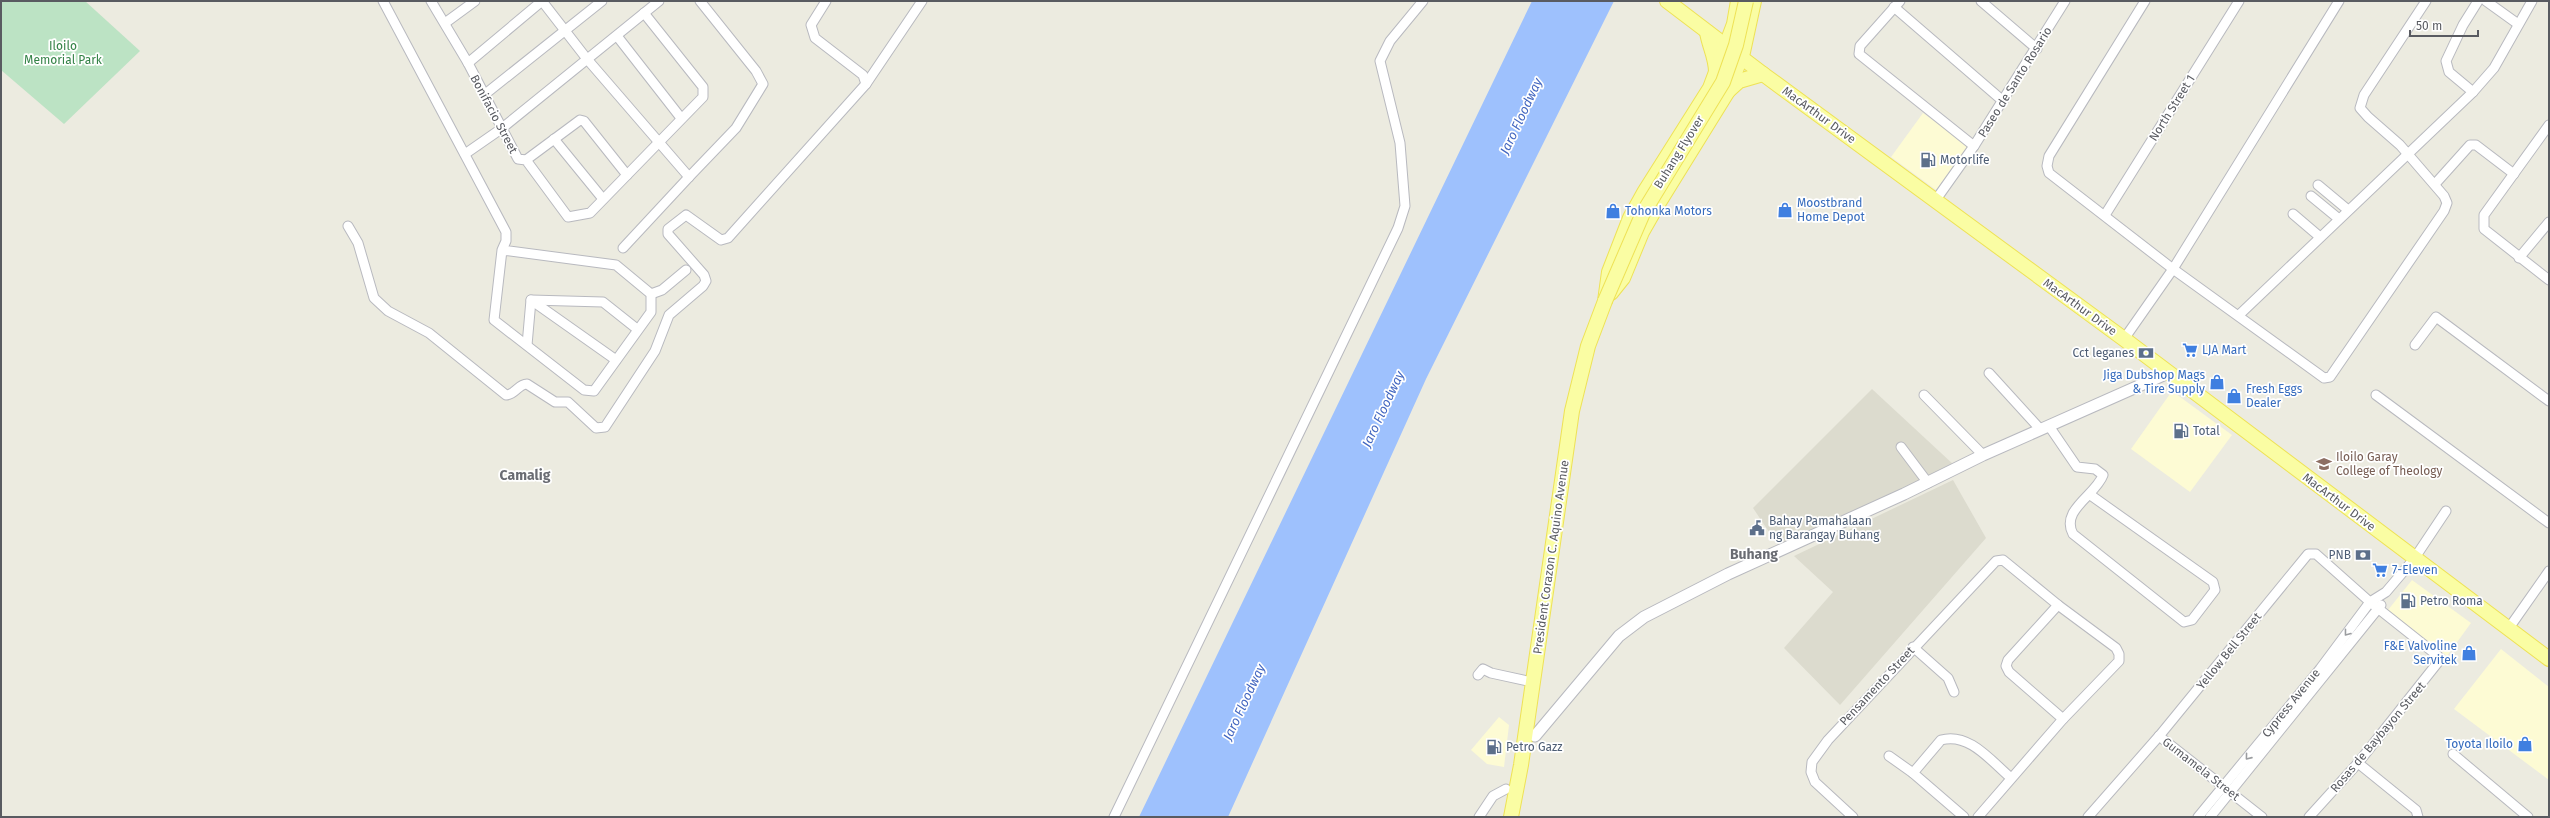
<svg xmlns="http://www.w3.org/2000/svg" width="2550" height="818" font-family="'Fira Sans',sans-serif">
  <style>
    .commercial { fill: #fdfbd4 }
    .education { fill: #dcdbce }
    .green { fill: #bce3c4 }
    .water { fill: #9ec1fd }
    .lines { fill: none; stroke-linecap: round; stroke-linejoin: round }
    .minor-casing { stroke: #b8b9bf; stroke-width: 11 }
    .tertiary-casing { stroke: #b8b9bf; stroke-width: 13 }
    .primary-casing { stroke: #eee256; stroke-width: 16 }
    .minor { stroke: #fff; stroke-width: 9 }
    .tertiary { stroke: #fff; stroke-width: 11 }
    .primary { stroke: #fafda3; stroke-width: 14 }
    .primary-bridge-casing { stroke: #eee256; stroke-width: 16; stroke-linecap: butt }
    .primary-bridge { stroke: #fafda3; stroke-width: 14 }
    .oneway { stroke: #9b9da0 }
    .labels { text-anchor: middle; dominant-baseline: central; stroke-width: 3.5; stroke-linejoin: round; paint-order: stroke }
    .park-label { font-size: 12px; fill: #358348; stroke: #fff }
    .street-label { font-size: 12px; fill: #595b61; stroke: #fff }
    .service-label { font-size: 12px; fill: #4e5e75; stroke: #fff; text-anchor: start }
    .shop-label { font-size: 12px; fill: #366cbe; stroke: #fff; text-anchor: start }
    .education-label { font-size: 12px; fill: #785e54; stroke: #fff; text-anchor: start }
    .water-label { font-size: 13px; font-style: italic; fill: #4266c0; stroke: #fff }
    .quarter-label { font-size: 14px; font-weight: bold; fill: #6a6c73; stroke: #fff }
  </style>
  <rect width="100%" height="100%" fill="#ecebe0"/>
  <g class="commercial">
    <path d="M1923,113L1968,146L1936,190L1891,157Z"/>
    <path d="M2172,391L2232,435L2190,492L2131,449Z"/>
    <path d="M2412,580L2471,623L2447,656L2388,610Z"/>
    <path d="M2501,649L2549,687V780L2454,709Z"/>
    <path d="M1499,717L1509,725L1504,767L1487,764L1471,750Z"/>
  </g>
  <g class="education">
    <path d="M1872,389L1954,465L1779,547L1753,508Z"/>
    <path d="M1953,480L1986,538L1840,705L1784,648L1833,592L1794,556Z"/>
  </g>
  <path class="green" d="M1,1H85L140,51L64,124L1,70Z"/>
  <path class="water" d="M1532,1H1614L1426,379L1228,817H1139Z"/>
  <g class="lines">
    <g class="minor-casing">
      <g id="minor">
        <path d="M383,1L506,232V241L502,250L494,320L584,390L594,391L651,312V294L616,265L502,250"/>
        <path d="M431,1L468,63L518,159L526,160L568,217L590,213L703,97V87L644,13"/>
        <path d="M542,1L587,59L689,177L736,128L763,84L756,71L700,1"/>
        <path d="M826,1L811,25L815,38L863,75L866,84"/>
        <path d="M1900,1L1860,46L1859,54L1974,146"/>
        <path d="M1981,1L2037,49"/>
        <path d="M2145,1L2049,156L2047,166L2049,173L2173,269L2324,378L2330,377L2444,211L2447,203L2444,196L2400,145L2368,117L2360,108L2364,95L2426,1"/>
        <path d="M2486,1L2518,24"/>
        <path d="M1894,7L2003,101"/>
        <path d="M445,23L475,1"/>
        <path d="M617,36L681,118"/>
        <path d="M468,63L542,1"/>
        <path d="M2473,92L2449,72L2446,61L2463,25L2478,1"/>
        <path d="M484,95L602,1"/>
        <path d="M2549,125L2484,215V229L2549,280"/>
        <path d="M554,139L603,199"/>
        <path d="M465,154L501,129L659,1"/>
        <path d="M526,160L580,120L584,121L627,175"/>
        <path d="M2435,184L2470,145H2476L2514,174"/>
        <path d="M2318,185L2348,210"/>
        <path d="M2311,196L2339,219"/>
        <path d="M1935,201L1974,146L2065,1"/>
        <path d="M2293,214L2320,237"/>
        <path d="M2105,215L2239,1"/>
        <path d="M348,226L358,243L374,298L388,311L429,333L506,395C515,395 518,384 527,384L555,402H568L596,428L605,427L655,351L669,315L703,286L706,281L704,275L668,234V229L686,215L721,240L728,238L866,84L922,1"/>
        <path d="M623,248L689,177"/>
        <path d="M2519,258L2549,222"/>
        <path d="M651,294L662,290L686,270"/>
        <path d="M531,300L616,360"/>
        <path d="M2239,315L2473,92L2494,68L2532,1"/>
        <path d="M2124,339L2173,269L2339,1"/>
        <path d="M527,345L531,300L603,302L637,329"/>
        <path d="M2415,345L2436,317L2549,401"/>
        <path d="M1989,373L2040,429"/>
        <path d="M1924,395L1983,455"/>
        <path d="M2376,395L2549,523"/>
        <path d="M2049,426L2077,467L2095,469L2103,475C2096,495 2060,510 2073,534L2184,622L2192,620L2215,590L2213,582L2089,494"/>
        <path d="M1901,447L1928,483"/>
        <path d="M2058,605L2008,660L2006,666L2009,672L2063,719"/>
        <path d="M2509,628L2549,571"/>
        <path d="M1913,647L1948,678L1954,692"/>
        <path d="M1478,675L1483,669L1491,673L1532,682"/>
        <path d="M2159,736L2262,817"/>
        <path d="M2453,754L2528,817"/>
        <path d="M1889,756L1913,773L1964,817"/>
        <path d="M2358,763L2416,810L2418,817"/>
        <path d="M1913,773L1941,740C1969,732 1991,761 2011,778"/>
        <path d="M1114,817L1398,228L1405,206L1400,143L1380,61L1390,41L1423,1"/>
        <path d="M1479,817L1493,796L1506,789"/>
        <path d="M1853,817L1815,782L1811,772L1812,762L1828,740L1996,561L2003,560L2058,605L2116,648L2119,654V661L2063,719L1978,817"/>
        <path d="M2088,817L2160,735L2308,554H2316L2370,602L2438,656L2439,661L2358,763L2309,817"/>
        <path d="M2198,817L2320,669L2370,602L2386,592L2414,559L2446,511"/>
        <path d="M2210,817L2381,605"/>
      </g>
    </g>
    <g class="tertiary-casing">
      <path id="tertiary" d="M1535,736L1619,636L1644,617L1728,574L1904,494L1983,455L2168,373"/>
    </g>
    <g class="primary-casing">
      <g id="primary">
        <path d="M1667,1L1763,74L2124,339L2549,659"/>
        <path d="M1707,32C1709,46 1716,57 1716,72"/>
        <path d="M1728,91L1739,81L1763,74"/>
        <path d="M1611,293L1623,278L1642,232L1658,204L1728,91L1743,52L1754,1"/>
        <path d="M1511,817L1521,765L1572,411L1588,346L1605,301L1609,272L1630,218L1645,191L1710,88L1734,24L1738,1"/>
      </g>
    </g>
    <use href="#minor" class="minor"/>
    <use href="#tertiary" class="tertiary"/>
    <use href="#primary" class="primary"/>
    <g class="primary-bridge-casing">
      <path id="primary-bridge" d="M1605,301L1643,213L1723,82L1736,45L1746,1"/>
    </g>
    <use href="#primary-bridge" class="primary-bridge"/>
  </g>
  <defs><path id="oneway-chevron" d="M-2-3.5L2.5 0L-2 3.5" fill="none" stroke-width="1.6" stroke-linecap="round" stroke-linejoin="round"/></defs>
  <g class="oneway">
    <use href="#oneway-chevron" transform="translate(2347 633) rotate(128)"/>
    <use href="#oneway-chevron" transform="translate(2248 757) rotate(129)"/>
  </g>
  <defs>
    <g id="fuel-bare" transform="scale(1.2)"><path d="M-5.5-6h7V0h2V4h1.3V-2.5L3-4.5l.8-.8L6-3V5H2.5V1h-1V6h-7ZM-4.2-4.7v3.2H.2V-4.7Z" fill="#5c6f8a" stroke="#fff" stroke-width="2.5" paint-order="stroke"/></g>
    <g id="shop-bare" transform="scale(1.2)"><path d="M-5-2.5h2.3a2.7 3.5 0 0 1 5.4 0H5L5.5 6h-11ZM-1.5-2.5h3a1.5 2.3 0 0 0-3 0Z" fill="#3f7fe0" stroke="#fff" stroke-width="2.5" paint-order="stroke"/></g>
    <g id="supermarket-bare" transform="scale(1.2)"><path d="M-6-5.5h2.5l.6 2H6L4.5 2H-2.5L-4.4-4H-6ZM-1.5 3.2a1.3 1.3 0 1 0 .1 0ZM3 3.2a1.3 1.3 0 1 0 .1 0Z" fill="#3f7fe0" stroke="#fff" stroke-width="2.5" paint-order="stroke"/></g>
    <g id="bank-bare" transform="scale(1.2)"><path d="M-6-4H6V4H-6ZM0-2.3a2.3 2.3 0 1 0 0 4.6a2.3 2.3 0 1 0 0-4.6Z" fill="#5c6f8a" stroke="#fff" stroke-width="2.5" paint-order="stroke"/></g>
    <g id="university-bare" transform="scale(1.2)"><path d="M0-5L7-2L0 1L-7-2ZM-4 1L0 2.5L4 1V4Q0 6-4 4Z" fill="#8d6e63" stroke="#fff" stroke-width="2.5" paint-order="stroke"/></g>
    <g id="civic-bare" transform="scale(1.2)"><path d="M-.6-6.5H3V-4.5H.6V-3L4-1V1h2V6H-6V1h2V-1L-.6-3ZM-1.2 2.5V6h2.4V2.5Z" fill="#5c6f8a" stroke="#fff" stroke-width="2.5" paint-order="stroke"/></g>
  </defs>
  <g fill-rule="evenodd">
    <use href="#fuel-bare" x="1928" y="160"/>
    <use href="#shop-bare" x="1785" y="210"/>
    <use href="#shop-bare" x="1613" y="211"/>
    <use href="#supermarket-bare" x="2190" y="350"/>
    <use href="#bank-bare" x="2146" y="353"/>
    <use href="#shop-bare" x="2217" y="382"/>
    <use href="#shop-bare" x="2234" y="396"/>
    <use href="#fuel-bare" x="2181" y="431"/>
    <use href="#university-bare" x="2324" y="464"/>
    <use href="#civic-bare" x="1757" y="528"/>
    <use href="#bank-bare" x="2363" y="555"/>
    <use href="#supermarket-bare" x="2380" y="570"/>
    <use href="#fuel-bare" x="2408" y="601"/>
    <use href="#shop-bare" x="2469" y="653"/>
    <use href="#shop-bare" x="2525" y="744"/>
    <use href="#fuel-bare" x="1494" y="747"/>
  </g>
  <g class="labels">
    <g class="park-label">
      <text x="63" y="46">Iloilo<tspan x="63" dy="14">Memorial Park</tspan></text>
    </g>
    <g class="street-label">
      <text transform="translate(2015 82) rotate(-58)">Paseo de Santo Rosario</text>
      <text transform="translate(2172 108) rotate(-58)">North Street 1</text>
      <text transform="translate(494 114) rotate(62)">Bonifacio Street</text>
      <text transform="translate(1819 115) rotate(36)">MacArthur Drive</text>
      <text transform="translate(1679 152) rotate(-58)">Buhang Flyover</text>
      <text transform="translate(2080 307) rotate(36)">MacArthur Drive</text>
      <text transform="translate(2339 502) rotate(37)">MacArthur Drive</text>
      <text transform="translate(1551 557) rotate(-82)">President Corazon C. Aquino Avenue</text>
      <text transform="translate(2229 651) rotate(-51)">Yellow Bell Street</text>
      <text transform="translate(1877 686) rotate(-47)">Pensamento Street</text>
      <text transform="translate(2291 703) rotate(-51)">Cypress Avenue</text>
      <text transform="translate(2378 737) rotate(-50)">Rosas de Baybayon Street</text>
      <text transform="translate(2201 769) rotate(38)">Gumamela Street</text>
    </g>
    <g class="service-label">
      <text x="1940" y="160">Motorlife</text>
      <text x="2134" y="353" text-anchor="end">Cct leganes</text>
      <text x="2193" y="431">Total</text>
      <text x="1769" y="521">Bahay Pamahalaan<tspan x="1769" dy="14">ng Barangay Buhang</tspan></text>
      <text x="2351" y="555" text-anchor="end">PNB</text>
      <text x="2420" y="601">Petro Roma</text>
      <text x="1506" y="747">Petro Gazz</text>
    </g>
    <g class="shop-label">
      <text x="1797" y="203">Moostbrand<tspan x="1797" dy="14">Home Depot</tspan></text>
      <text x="1625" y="211">Tohonka Motors</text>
      <text x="2202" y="350">LJA Mart</text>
      <text x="2205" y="375" text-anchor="end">Jiga Dubshop Mags<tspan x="2205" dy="14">&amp; Tire Supply</tspan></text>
      <text x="2246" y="389">Fresh Eggs<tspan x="2246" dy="14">Dealer</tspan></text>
      <text x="2392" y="570">7-Eleven</text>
      <text x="2457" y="646" text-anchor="end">F&amp;E Valvoline<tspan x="2457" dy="14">Servitek</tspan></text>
      <text x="2513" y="744" text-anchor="end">Toyota Iloilo</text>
    </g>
    <g class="education-label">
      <text x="2336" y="457">Iloilo Garay<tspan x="2336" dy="14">College of Theology</tspan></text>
    </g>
    <g class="water-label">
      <text transform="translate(1521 116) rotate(-65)">Jaro Floodway</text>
      <text transform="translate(1383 409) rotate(-65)">Jaro Floodway</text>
      <text transform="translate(1244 702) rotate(-65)">Jaro Floodway</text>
    </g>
    <g class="quarter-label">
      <text x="525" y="475">Camalig</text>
      <text x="1754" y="554">Buhang</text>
    </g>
  </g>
  <rect width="2550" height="818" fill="none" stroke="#595b61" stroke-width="4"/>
  <path d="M2410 30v6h68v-6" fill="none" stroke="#595b61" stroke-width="2"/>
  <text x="2416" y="30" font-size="12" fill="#595b61" stroke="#ffffff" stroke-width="3" paint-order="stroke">50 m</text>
</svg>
